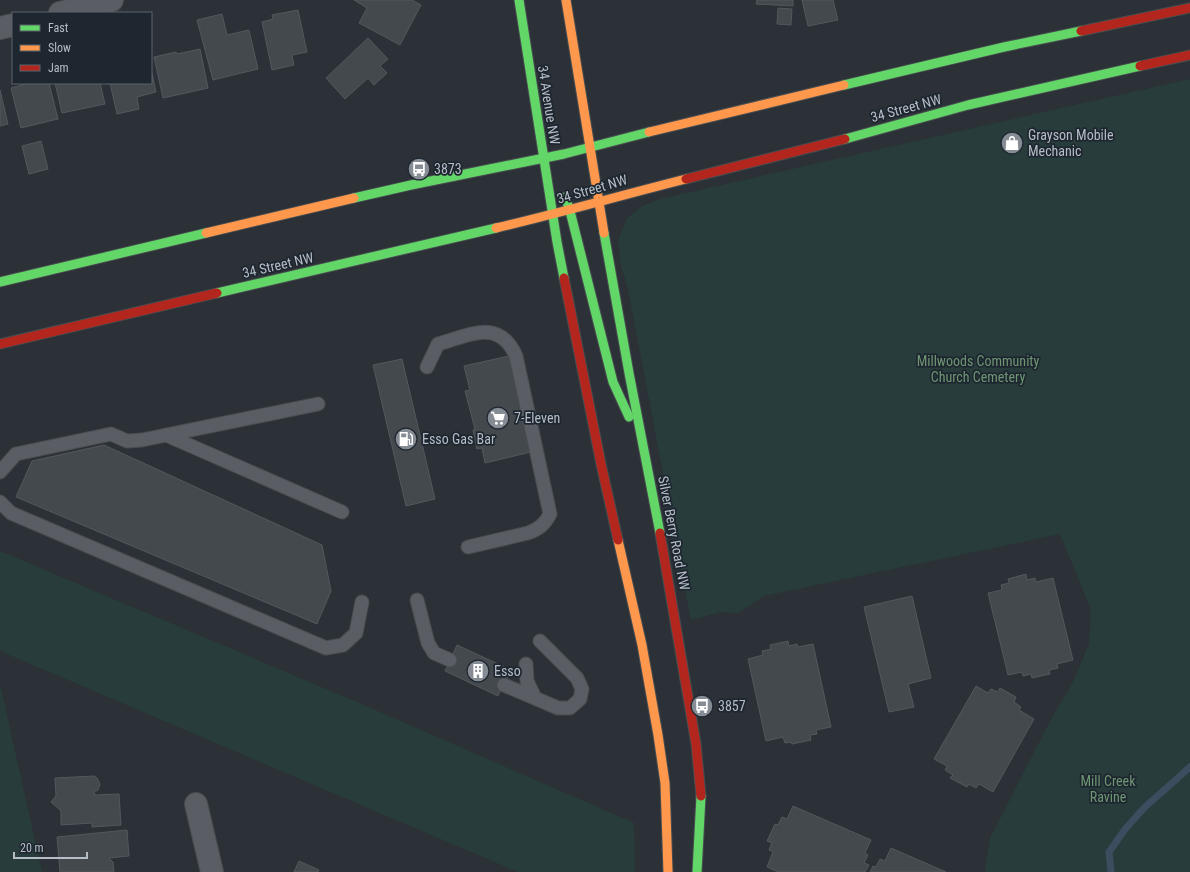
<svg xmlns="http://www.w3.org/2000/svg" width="1190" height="872" font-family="'Roboto Condensed',sans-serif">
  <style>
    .green { fill: #283c3c }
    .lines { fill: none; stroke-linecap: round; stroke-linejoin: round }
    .stream { stroke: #3b4d5f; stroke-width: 7 }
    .building { fill: #44494e; stroke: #52585d }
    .lane-casing { stroke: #484d51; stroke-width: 15 }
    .street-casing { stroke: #484d51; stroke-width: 24 }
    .fast-casing { stroke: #484d51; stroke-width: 11 }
    .slow-casing { stroke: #484d51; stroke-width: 11 }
    .jam-casing { stroke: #484d51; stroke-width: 11 }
    .lane { stroke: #5a5e64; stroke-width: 13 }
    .street { stroke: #5a5e64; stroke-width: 22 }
    .fast { stroke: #63d668; stroke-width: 9 }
    .slow { stroke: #ff974d; stroke-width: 9 }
    .jam { stroke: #b3261e; stroke-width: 9 }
    .labels { text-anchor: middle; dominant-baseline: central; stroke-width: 3.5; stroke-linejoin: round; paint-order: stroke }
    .street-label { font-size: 14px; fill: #b5bdc7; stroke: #1e2730 }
    .poi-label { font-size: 14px; fill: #b5bdc7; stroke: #1e2730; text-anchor: start }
    .park-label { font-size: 14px; fill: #6e9673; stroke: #1e2730 }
  </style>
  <rect width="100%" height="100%" fill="#2b3136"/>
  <g class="green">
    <path d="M1190,79V872H985L990,838L1050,721L1072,684L1089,644L1091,610L1060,534L764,596L738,613L720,612L691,620L628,289L621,265L618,241L627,218L644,205L664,198Z"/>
    <path d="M0,551L364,705L634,823L635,872H518L0,651Z"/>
    <path d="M0,684L42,872H0Z"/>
  </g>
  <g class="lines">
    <path class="stream" d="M1111,872L1109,852L1126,828L1145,807L1190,767"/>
  </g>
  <g class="building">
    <path d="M354,0H412L421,5L400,45L359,23L367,8Z"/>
    <path d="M757,0H793V6L756,4Z"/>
    <path d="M802,0H833L838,20L808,26Z"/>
    <path d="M778,8L792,9L791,25L777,24Z"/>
    <path d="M298,10L307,52L292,55L294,65L272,70L262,22L273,19L272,15Z"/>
    <path d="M222,14L227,35L249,30L258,69L213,80L197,20Z"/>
    <path d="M368,38L388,59L380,66L387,73L374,85L368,78L345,99L326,78Z"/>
    <path d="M200,49L208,88L163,98L154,57L176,52L177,54Z"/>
    <path d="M151,69L156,92L137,97L139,109L117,114L110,83H151Z"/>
    <path d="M29,83H49L58,119L21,128L11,88Z"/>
    <path d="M55,83H100L105,104L62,113Z"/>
    <path d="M0,90L8,124L0,126Z"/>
    <path d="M41,141L48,169L29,174L22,146Z"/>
    <path d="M509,356L531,452L485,463L482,448L477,449L473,430L475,429L465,391L470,390L464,366Z"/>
    <path d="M402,359L435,499L406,506L373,365Z"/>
    <path d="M104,445L322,545L331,591L317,624L16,497L32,461Z"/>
    <path d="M1026,574L1027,580L1035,578L1036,582L1053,578L1073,660L1057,664L1058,668L1049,670L1050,674L1032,678L1031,674L1023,676L1022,672L1008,675L988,593L1002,590L1001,585L1009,583L1008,579Z"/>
    <path d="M912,596L931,678L908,684L914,707L889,712L864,607Z"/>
    <path d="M788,641L789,646L797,644L798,647L813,644L831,727L816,730L817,734L810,735L811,740L792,744L791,742L785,743L783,737L766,741L748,659L763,655L762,651L771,649L770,645Z"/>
    <path d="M457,645L511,670L498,696L445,671Z"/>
    <path d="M976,686L988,693L991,689L998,692L1000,688L1016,697L1014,702L1021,707L1019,710L1034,719L993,792L979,784L976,788L969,784L967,787L950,778L953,775L945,770L947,766L934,759Z"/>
    <path d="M94,776L97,778L100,784L98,790L94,792L95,795L119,794L121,825L92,827V823L61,825V811L51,802L56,796L55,778Z"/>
    <path d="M793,806L871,840L865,853L868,855L864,863L869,865L865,872H778L767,867L773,852L769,850L772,843L767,841L775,824L778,825L782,817L787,819Z"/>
    <path d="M127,830L129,856L109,858L113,862L114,872H60L57,837Z"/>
    <path d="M891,848L946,872H870L873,866L876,867L880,859L885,861Z"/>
    <path d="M299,861L319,870L318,872H294Z"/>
  </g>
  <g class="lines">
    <g class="lane-casing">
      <g id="lane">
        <path d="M427,367L438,344C470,335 499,318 516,356L550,514C545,524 539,529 528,533L468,547"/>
        <path d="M166,435L342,512"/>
        <path d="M0,472L16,454L111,434L127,441L142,440L318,404"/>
        <path d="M0,502L11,513L326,648L343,645L356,633L362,602"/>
        <path d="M417,600L428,643L434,653L450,660"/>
        <path d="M526,664L527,681L535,698"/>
        <path d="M504,685L558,708H570L580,699L582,689L577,678L540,641"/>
      </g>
    </g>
    <g class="street-casing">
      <g id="street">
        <path d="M60,13L112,0"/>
        <path d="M0,28L13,25"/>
        <path d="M196,804L212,872"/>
      </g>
    </g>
    <g class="fast-casing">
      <g id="fast">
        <path d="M519,0L557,242L564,278"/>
        <path d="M844,85L1004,47L1081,31"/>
        <path d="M845,139L968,105L1140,66"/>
        <path d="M565,197L570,211L613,382L629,417"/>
        <path d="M354,198L411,185L564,154L649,132"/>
        <path d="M604,233L629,373L660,533"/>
        <path d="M0,282L206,233"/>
        <path d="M217,293L496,228"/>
        <path d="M697,872L701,796"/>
      </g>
    </g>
    <g class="slow-casing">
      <g id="slow">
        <path d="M566,0L604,233"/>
        <path d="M649,132L844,85"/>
        <path d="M496,228C560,213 622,195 686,179"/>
        <path d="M206,233L354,198"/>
        <path d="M618,540L642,645L658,735L665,783L668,872"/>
      </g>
    </g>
    <g class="jam-casing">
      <g id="jam">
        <path d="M1081,31L1190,8"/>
        <path d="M1140,66L1190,55"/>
        <path d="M686,179L845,139"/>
        <path d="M564,278L601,464L618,540"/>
        <path d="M0,344L217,293"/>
        <path d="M660,533L696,744L701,796"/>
      </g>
    </g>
    <use href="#lane" class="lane"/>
    <use href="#street" class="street"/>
    <use href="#fast" class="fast"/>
    <use href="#slow" class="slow"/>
    <use href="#jam" class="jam"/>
  </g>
  <defs>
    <g id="shop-disc" transform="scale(1.15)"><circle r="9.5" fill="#858c94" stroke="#1e2730"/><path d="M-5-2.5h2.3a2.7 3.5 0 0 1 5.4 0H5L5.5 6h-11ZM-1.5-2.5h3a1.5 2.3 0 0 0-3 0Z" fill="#fff"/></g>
    <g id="bus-disc" transform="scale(1.15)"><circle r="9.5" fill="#858c94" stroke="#1e2730"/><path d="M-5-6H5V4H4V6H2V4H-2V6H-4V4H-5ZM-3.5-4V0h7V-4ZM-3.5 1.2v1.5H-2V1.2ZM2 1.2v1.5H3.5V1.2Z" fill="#fff"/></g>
    <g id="supermarket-disc" transform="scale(1.15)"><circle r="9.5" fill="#858c94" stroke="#1e2730"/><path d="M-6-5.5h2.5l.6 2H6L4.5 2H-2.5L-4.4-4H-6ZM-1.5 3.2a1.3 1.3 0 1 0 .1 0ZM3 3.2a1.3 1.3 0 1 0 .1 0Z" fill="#fff"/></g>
    <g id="fuel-disc" transform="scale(1.15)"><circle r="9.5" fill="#858c94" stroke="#1e2730"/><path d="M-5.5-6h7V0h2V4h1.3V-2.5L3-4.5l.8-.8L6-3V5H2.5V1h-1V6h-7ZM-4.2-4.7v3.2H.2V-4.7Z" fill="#fff"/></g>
    <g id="building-disc" transform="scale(1.15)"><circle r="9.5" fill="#858c94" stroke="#1e2730"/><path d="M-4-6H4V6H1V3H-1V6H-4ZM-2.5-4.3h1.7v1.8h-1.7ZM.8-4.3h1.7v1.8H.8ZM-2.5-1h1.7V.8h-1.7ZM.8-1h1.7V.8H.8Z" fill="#fff"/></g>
  </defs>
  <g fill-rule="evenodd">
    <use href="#shop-disc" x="1012" y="143"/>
    <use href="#bus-disc" x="419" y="169"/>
    <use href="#supermarket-disc" x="498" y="418"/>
    <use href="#fuel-disc" x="406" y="439"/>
    <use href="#building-disc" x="478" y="671"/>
    <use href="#bus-disc" x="702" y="706"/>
  </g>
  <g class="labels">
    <g class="street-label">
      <text transform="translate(549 105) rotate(81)">34 Avenue NW</text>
      <text transform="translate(906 108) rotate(-15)">34 Street NW</text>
      <text transform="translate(592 189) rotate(-16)">34 Street NW</text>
      <text transform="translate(278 265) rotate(-13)">34 Street NW</text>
      <text transform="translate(674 533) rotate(79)">Silver Berry Road NW</text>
    </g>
    <g class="poi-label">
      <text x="1028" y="135">Grayson Mobile<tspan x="1028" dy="16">Mechanic</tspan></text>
      <text x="434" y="169">3873</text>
      <text x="514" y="418">7-Eleven</text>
      <text x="422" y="439">Esso Gas Bar</text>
      <text x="494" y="671">Esso</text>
      <text x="718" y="706">3857</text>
    </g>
    <g class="park-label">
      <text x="978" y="361">Millwoods Community<tspan x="978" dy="16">Church Cemetery</tspan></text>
      <text x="1108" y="781">Mill Creek<tspan x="1108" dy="16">Ravine</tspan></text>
    </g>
  </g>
  <rect x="12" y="12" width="140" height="72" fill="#1e2730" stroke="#5a636c"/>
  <rect x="20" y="25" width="20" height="6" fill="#63d668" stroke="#5a636c"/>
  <text x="48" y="32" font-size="12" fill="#b5bdc7">Fast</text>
  <rect x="20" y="45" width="20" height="6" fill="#ff974d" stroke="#5a636c"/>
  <text x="48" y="52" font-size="12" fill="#b5bdc7">Slow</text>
  <rect x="20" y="65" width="20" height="6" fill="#b3261e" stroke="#5a636c"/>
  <text x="48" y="72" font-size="12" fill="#b5bdc7">Jam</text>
  <path d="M14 852v6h73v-6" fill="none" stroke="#b5bdc7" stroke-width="2"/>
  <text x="20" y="852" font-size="12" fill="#b5bdc7" stroke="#1e2730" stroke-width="3" paint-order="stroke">20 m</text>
</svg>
